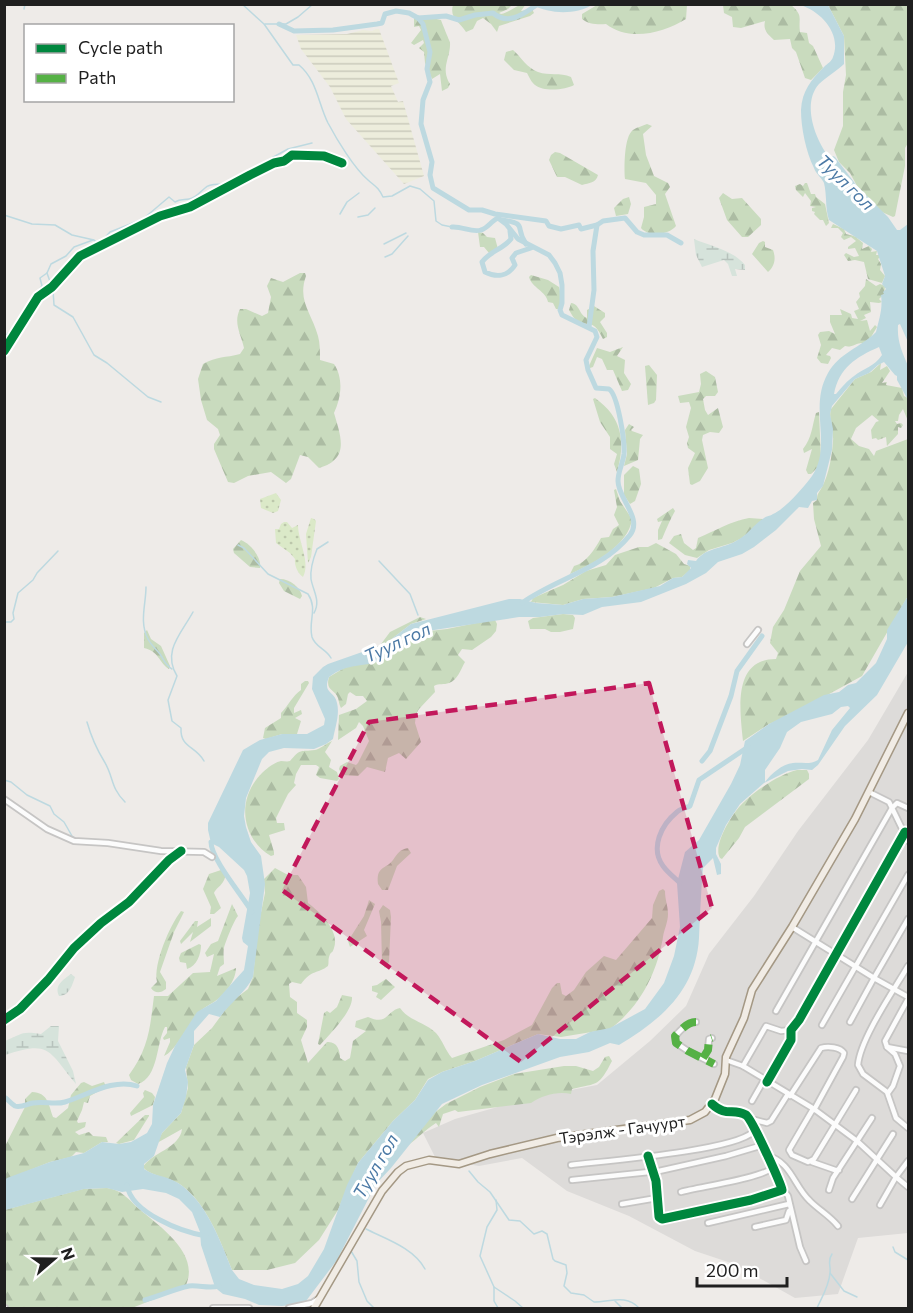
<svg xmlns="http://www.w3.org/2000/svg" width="913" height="1313" font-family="Commissioner,sans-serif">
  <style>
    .residential { fill: #dddbd9 }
    .farmland { fill: url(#farmland-rules) }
    .grass { fill: url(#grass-dots) }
    .forest { fill: url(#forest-firs) }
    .wetland { fill: url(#wetland-marsh) }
    .water { fill: #bdd9e0; fill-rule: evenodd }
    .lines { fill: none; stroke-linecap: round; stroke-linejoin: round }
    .stream { stroke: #bdd9e0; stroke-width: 1.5 }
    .river { stroke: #bdd9e0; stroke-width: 5 }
    .minor-casing { stroke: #c6c5c4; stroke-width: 8 }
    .major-casing { stroke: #a49884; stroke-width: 9 }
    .minor { stroke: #fcfcfc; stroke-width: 4.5 }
    .major { stroke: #f1ece5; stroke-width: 6 }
    .quiet { stroke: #55b145; stroke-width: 8; stroke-dasharray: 15 8; stroke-linecap: butt }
    .cycleway-casing { stroke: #fff; stroke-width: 13 }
    .cycleway { stroke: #00873e; stroke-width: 9 }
    .marked { fill: #c2185b; fill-opacity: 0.2; stroke: #c2185b; stroke-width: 4.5; stroke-dasharray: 12 8; stroke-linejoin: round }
    .labels { text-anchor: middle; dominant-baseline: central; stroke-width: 6; stroke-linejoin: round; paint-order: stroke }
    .street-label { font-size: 16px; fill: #1f1f1f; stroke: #fff }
    .water-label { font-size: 18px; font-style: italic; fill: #4b79a5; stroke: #fff }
  </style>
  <defs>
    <pattern id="farmland-rules" width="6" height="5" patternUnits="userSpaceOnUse" patternTransform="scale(1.5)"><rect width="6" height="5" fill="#ededdc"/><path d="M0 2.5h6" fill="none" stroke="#cbcbbc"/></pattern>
    <pattern id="grass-dots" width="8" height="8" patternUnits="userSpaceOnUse" patternTransform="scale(1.5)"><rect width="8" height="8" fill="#dbe9c8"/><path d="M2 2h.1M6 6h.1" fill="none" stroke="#bcc7ab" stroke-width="1.8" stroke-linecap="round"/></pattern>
    <pattern id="forest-firs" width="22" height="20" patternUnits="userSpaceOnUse" patternTransform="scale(1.5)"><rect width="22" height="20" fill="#c9dbbe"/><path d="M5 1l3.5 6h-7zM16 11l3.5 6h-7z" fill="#acbca3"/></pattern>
    <pattern id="wetland-marsh" width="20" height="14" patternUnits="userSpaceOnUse" patternTransform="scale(1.5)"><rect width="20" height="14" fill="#d6e3db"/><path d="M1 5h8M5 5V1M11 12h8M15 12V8" fill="none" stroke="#b7c2bc"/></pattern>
  </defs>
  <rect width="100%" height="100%" fill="#eeebe8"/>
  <path class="residential" d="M908,672V1233L858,1238L838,1294L795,1298L734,1264L695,1251L629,1216L567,1191L522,1158L479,1166L436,1159L423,1133L455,1119L529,1098L597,1085L650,1041L686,1006L709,954L754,896L798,831L868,740Z"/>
  <path class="farmland" d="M376,29H379L399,83L391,86L398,102L403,101L424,176L404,184L346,119L330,87L301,49L296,35L347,34L363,30L372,31Z"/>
  <g class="grass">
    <path d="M276,493L281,500L278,511L273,513L261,508L260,499Z"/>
    <path d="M311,518L314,519L316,521L311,557L308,563L306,534Z"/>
    <path d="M284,522H287L292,528L298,525C298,541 311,563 303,577C298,574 294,565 295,559L290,553L276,543L275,529H279L281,524Z"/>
  </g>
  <g class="forest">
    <path d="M526,4L521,11L532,9L534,13L530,16L499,26L497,32L491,24L483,18L477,21L473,29L466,32C460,22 449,18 453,5H512L508,9L499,13L501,14C511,12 517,4 526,4Z"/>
    <path d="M597,5H687L686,19C663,33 629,42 606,24C598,25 588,24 582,19V14Z"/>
    <path d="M723,5H791C804,16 798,18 800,32L807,33L809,43L813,46L823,68L811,80L805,78L796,52L792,48L790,39L774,40C767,33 763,30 765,21L741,28L733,27L732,17L724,13Z"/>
    <path d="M828,5H908V143L905,148V166L895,216L893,217L882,212L857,186L850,173L839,162L834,150L843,126V92L846,75L844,36Z"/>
    <path d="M428,17L441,20C442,23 449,40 450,42C451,58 440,67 450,84L448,88L442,91L440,74L432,79L425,63L424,52L419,48L424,43L423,40L414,45L411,43L421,30L419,26L414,27V18Z"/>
    <path d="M513,50C521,57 527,68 538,72C549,76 560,72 571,77L574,85C566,90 543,92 535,85C532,83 529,77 527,73L514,70L504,60L506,52Z"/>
    <path d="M647,124L652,126L643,134L646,155L654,176L668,183L670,187L665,194L676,226C669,235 648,237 641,228L644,217V207L656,204V195L646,183L625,179C624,168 624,136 633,130C637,127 643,126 647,124Z"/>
    <path d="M555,152L560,153L598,175C596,183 589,183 582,185L565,177H557L549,160L551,155Z"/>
    <path d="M805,183H807L811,194H815L816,197L825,204L829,223L826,226L823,220H820L814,214L815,212L812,211V208L816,207L810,206L811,201L805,193L803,197L796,190L795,186L800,184L803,186Z"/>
    <path d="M723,193L732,199L742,198L761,219V225L748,237H742L727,220L719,198Z"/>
    <path d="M629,197L631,204L628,214L616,216L614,208L623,199Z"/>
    <path d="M833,224L844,229L846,234L857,237V238L863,243L862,249L869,246L872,249L871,252L877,251L876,255H879L880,257L878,259L881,264L880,270L885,276L882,283L868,279L864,262L855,260L848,261L844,255L846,253L854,257L859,256L855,248L848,249V247L856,241L851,237L844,240L841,237L843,233L838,228H831Z"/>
    <path d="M478,232L483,233L487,237L495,238L498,249L489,253L484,247H480Z"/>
    <path d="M763,241L765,242V247L773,250C776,258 775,266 768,272L752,254L759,243Z"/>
    <path d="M300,273H305L306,276C297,301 312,313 318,336C320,343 320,352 320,360L334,364C344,379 341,398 334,413C341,437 350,459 319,468L308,457L300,455L291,479L286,483L271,472L248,476L234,483L228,482L214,449V444L220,435L218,429L207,420L201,400L198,379L203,364C217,356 225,358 240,354L244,348C241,334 233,323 240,309H246L262,316L268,313L271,297L267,286L271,278L283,282Z"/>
    <path d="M531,275L548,280L559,287L562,299L559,309H556L553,303L548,302C546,291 532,288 529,277Z"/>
    <path d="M866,279L876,286L880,284L885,286L884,294L879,299L882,302L879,303L870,302L871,312L864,315L866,318L860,321L867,320L870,331L875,325L877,327L871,337L864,343C857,342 852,348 845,346L840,350L832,348L826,355L830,356L831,358L828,364L821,363L817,358L821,345L818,335L820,332L829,331L835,334L830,322V315H842L840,309L851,314L852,318L858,319L854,311L859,309L856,302L860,297L859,293L865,286Z"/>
    <path d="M571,303C580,304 579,315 587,318V310L594,306L605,313V317L600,322L607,333V337L603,339C592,315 587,330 575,319C572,316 571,313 569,310Z"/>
    <path d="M623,347L617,356L625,360L624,373L631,384L628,390L622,391L613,370H607L602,359L597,357L593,367L590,368L589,366L597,348L610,352Z"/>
    <path d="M881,363L880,370L887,366L890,371L882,383L887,382L886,385L902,388L904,396L908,398V421L903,409L899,415L898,421H895L897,424L901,423L903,425L901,428L898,427V434L887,446L886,437L878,440L876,438L872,439L871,430L876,422L879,421L872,415L856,428L851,439L859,446L869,449L874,456L876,451L908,439V596L862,676L789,716L769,724L743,741C740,711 732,659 776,659L778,653L770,643L773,627L784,610L800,571L821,546L814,519L813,503L817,500C817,493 819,493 822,487C829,474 832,456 833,441C834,430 828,420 831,409L855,379L871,372Z"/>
    <path d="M649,365L657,375L656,400L654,403L648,405L645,366Z"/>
    <path d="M706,371L715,377L718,392L715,396H706L703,399L705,410L708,415L718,408L723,427L719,433L710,432L703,435L702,440L708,468L700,481L692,485L690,484L688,468L695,453L688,448L687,443L689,437L686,427L691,408L689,402L680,403L678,396L699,392L701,384L700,374Z"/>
    <path d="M595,398C622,417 626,442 617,472L614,464L617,454L610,449V437L600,422L593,399Z"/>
    <path d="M819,412L821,459L819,466L811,474H808L806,470L812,449L804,453L803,449C812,438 812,426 816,413Z"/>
    <path d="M629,424L634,427L631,430L632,431L643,435L640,439L638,460L624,466L627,454L625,430Z"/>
    <path d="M633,466L639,469L641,484L635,501L630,504L624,495V475Z"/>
    <path d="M616,489L620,501L632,519C629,545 592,565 570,574L574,566C586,563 595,549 601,538L609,537L613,529L619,525L614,515L617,507L614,490Z"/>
    <path d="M673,508L675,511C670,520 666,529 662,539L658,540V530L662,521L658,522L657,519Z"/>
    <path d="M749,518L763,519L742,538L732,543L709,550L697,558L685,555L669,543L674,536L681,534L684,543L693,550L696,548L698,538C715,531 731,521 749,518Z"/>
    <path d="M241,540C251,544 262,558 260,568L250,567L234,553L233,549Z"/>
    <path d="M656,543L676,554L684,564L690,566V570L682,577L673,578L654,588L612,597L583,599L563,605L531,602L533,598L563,585L586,571L606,565L615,555L639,547H648Z"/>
    <path d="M280,579C290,579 300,587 302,596L300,599L284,591L279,583Z"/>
    <path d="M563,614L573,615L575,618L573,629L560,632H551L545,629H530L528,621L533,618Z"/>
    <path d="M420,617L426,619L411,624L385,644H381L390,632Z"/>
    <path d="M491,620H495L497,624L496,631L491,637L472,650L462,649L458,655L465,662C461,669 457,681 449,683C444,685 439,683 434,686L435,692L419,709L416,714L415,723L421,742L406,759L399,753L388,758L385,772L367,767L358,776L342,775L339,769L340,766L347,762L356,765L358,763L369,741L363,726L359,722L356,728L338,740L339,715L356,709L367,701L363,696H356L350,692L348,694L346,704L341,708C339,705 339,701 338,698C335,689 325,691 329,677L344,668L394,653L421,632L447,629Z"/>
    <path d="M147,630L151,639L161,646L170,666L169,669C158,662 160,652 144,648V633Z"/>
    <path d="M305,681H308L309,683L294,708V713L301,710L302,714L295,718L301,721L297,734H282L266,739L263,738L265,728L281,718V713C288,706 293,695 301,690V684Z"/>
    <path d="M332,741L325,752L331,760L329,767L337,772L339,779L337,781L320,778L316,775L319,767L316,765H301L296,774L294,783L296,785L288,794L276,818L277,823H284L285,830L269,835L274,852V855L271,856C241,838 236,799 262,773C266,769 275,762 281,761C284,761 287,762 290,761C301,748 300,752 315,750C320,749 327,743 332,741Z"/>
    <path d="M797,770H807L809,774V779L745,827L739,838L722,859L720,858C712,845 734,810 745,801C756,790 782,773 797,770Z"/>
    <path d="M408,848L411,853L397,866L388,890H382L378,884C376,866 385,870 393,860C398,853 399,850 408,848Z"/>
    <path d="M275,868L288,875H298L306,887L308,903C320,912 340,931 334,948C332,955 331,950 329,957C328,960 329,963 328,966C318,974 312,969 301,984L292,982L289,984L290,997L297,1002V1013L307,1020V1027L301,1040L308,1063L327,1042C337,1041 340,1050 340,1058L345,1061L350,1058L353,1041L366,1031L355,1027L356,1021L368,1017C388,1026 386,1011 400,1008C409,1021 425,1022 436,1033C443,1041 445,1050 452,1058L504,1040L532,1025L552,988L557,983H560L562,994L566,996L574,990L586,972L604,956L616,960L652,918L653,905L659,891L663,889L665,891C665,900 668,906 668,914C668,922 664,930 663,937C657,973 640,1007 610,1029L561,1037L538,1034L475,1061L442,1072L428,1079L415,1100L393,1121L358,1163L338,1210L319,1240L295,1263L267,1270H232C220,1240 207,1204 181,1185C170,1177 149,1176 143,1167C151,1153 180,1148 182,1129L157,1143L162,1133L181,1113L188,1088L186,1067L194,1045L212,1028L231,1002L248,989L253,977L258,927L265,893L264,879Z"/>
    <path d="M224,869L226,874C223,887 218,885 214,893L221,908L214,914H210L211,907L203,889L209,874Z"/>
    <path d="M369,900L375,904L364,930L367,936L350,947L348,941L364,916Z"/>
    <path d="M232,904L238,916C234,920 225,943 224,948C223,953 224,959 224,964L220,967L217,976L236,968C236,980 225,995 214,1002C209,1005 203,1008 199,1012C189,1023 175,1052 164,1056L170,1042V1038L164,1040L163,1038L167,1033V1027H165C156,1043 159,1077 138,1084L131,1080L129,1075C149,1048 150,1027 154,996H168L193,973L210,972L214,954L207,957L205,953L211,944L218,941Z"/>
    <path d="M383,905L390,910L391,917L389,962L385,968L382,963L381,922L379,911Z"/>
    <path d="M181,911L184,912L174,932L160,972L166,982V989C161,993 155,994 151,988L157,982C153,964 170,925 181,911Z"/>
    <path d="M211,918V926L190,942L193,932L181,944L180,941L195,921H198L197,927Z"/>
    <path d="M199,944L201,945C201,954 197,966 187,969L186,963L180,962L179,958L181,953Z"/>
    <path d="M386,979L395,987L381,1000L376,997L378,993L372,991V986L377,985Z"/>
    <path d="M342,995L352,997C353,1011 330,1034 320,1045L318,1044L324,1013L327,1011L330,1013L337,1007Z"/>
    <path d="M609,1056L612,1061C599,1086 599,1083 572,1089L571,1094C558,1091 543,1095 531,1103L458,1112L455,1110L443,1114L439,1127L436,1123C425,1130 417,1139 407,1146L434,1113L446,1104L480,1087L514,1074L564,1066H576L593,1071L599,1067L605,1057Z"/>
    <path d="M84,1082L92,1086L104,1082L106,1087L90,1096L88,1103L84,1102L82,1110L77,1121L78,1123L86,1122L85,1127L75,1132L79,1135L89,1132L93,1136L106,1137L108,1142H102L84,1153L76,1152L71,1157L50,1162L5,1180L4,1148L25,1107V1099L32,1092C48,1093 48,1103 53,1117L56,1118L68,1108L71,1095L81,1083Z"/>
    <path d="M145,1090L152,1093L155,1097L153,1105L131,1116L130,1113L144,1097L143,1093Z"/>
    <path d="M145,1115H149V1116L134,1140L119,1144L116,1143Z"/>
    <path d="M107,1188C122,1190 128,1199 138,1208C159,1226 202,1254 185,1287L132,1308H4V1210L83,1189Z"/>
  </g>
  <g class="wetland">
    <path d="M694,239C710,246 733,250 745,265V270L735,269L737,276H732L728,264L724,260L702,267L696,255Z"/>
    <path d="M71,974L75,977C72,986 69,996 59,996C54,985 63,980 71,974Z"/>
    <path d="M51,1026H59L58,1041L73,1071L76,1084C48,1050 50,1040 5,1055V1041C23,1034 20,1031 41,1034Z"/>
  </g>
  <g class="water">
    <path d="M532,5H592C575,15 550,14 532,5Z"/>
    <path d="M800,5H828L844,36V64C837,71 826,77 819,84C801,104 816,142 830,158L833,156L835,157L857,186L888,217L897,230H900L908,224L907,298L908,342L900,324L898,325C897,342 902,351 908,366C912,375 909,391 908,400L897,380V376L895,375L884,362L878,365L869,373L855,379L832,406L830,414L833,429L832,450L823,486L817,493V500L812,501L808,508L799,507L776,530L754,547L742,554L718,562L706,573L686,584L641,602L602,607L583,615L563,614L540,617H519L421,632C408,641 397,653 382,660C362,668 349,662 329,677C322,694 335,691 337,703C340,714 335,728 333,739L326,744L314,749L284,748L269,752L262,759L246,798L244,816L246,827L251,842L261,856L265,884L253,977C246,992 231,1002 220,1017L209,1014L194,1031V1045L185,1070L188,1082L186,1097L181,1113L162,1133L154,1156L144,1164V1169C154,1176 167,1176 178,1183C206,1201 220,1240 232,1270L239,1279L254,1285L282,1289L298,1284L308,1276L324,1249L347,1185L358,1163L393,1121L415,1100L428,1080L442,1072L475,1061L538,1034L560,1039H576L590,1032L610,1028L645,1009L664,983L674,956L680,927L677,883L685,852L699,840L731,784L740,765L745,741L769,724L824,695L839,692L848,685L856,683L876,663L887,639V630L908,596V642L877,695L845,726L818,765L812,770L802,769L788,771L764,783L740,804L726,825L716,848V854L721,864V874L717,875L713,858L703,868C701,891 700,914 699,938C696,990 661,1020 619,1045L610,1043L589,1052L560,1057L482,1085L442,1104L391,1168L376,1184L337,1260L306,1301L297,1304L282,1306L259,1305L245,1299L223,1294L218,1290L215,1287L201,1245L200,1232L192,1212L179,1199L166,1193L143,1189L122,1192L107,1188L84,1189L5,1210V1180L7,1178L50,1162L84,1153L102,1142L119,1144L131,1142L147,1133L152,1124L153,1105L167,1063L175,1046L197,1012L216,1001L244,970L248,946L243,942L242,938L250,893L247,876L244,870L219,847L211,843L208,830V823L243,750L260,740L282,734H307L324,725L325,719L312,689L313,677L323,667L328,664L385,644L411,624L509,599H520L536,603L563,605L583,599L612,597L660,586L673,578L682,577L691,568L687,564L688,560L696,561C706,547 723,549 736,541C748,535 754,524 764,518C769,515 768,517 773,514C785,509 804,487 812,476C833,445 808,408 828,373C839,353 860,348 876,332C879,319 883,309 881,295L884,294L883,292L886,289L882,284L885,276L877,251L829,220C825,208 827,195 824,183C822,178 816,174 814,168C806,152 801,128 801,110C802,91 811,80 824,67C827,64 832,61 833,57C842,34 821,11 800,5ZM879,347L882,355C874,367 864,368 854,376C848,380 841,388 836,394H834C839,368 856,357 879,347ZM841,707L848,706L850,708L832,730L818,760C810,765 802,762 793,763C782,764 771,774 765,782V770L780,748L787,732L801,722L832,714Z"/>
  </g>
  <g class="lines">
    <g class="stream">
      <path d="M242,4L264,24L293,65H299C317,80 318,103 328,123C337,140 354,168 368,180C376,187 378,187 383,197L392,196L410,186L420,189L434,201L436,221L442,225L452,227"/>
      <path d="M24,9L25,4"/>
      <path d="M265,24H286L298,17L313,4"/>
      <path d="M340,214L347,202L359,193"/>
      <path d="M4,215L32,224L55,225L72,235L94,240L97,243L101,242L110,232L143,219L169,197L175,202C180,199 184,200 189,199C196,198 200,192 205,188C210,183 218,185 224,184L288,149L312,143"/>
      <path d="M358,217L368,215L375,208"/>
      <path d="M384,244L406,233"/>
      <path d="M385,257L392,254L408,236"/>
      <path d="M47,273L53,290L54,305L73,317L94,355L107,363L148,397L161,402"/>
      <path d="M29,307L33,298L42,286L40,278L47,273L51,264L66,256L74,247L93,240"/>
      <path d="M4,337L19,323"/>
      <path d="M238,545L244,548L268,574L308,594C318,609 308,621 312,637C315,647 326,649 331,658"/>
      <path d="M379,561L410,594L418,615"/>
      <path d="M146,587C146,604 139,622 148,639C151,645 156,649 160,654C164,660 165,665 172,669"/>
      <path d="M193,612C181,634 162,651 177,676L168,700L172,721L181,728C180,748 196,746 204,761"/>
      <path d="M314,613C321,601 313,591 311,579C310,569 313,559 317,549L328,542"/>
      <path d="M4,622H11L14,619L13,613L18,593L33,580L37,573L58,551"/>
      <path d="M87,722C91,736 96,748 104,761C114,777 110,787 125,802"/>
      <path d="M4,780L11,782L27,795L50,806L54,814L64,822L72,836L78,840"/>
      <path d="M469,1171L478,1182L490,1192L509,1220L520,1221L534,1234L542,1231L547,1234L553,1259L555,1261L566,1265L567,1273L564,1286L571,1293L584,1295L594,1302C611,1302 626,1294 639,1308"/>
      <path d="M496,1200L497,1210L487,1227L480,1256L494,1287L515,1301L523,1308"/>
      <path d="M366,1229C386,1239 414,1248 425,1269"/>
      <path d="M893,1247L895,1252L908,1260"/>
      <path d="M351,1251L357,1261L359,1282L367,1301L374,1308"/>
      <path d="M830,1273L844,1291L857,1297"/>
      <path d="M494,1287V1301L498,1308"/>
      <path d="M615,1301L622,1308"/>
      <path d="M817,1308C822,1297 829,1286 830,1273C831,1265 827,1261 832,1254"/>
    </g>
    <g class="river">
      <path d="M418,18L423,24L430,52L427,69L430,82L423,100L421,124L432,162L430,175L433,188L469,210H482L495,214L546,221L549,226L561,229L579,225L581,229L597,225L603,221L625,218L637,232L644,235H667L681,243"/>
      <path d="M279,24L294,31L333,30L377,24L382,23L385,14L396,11L409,13L418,18L446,16L459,20L475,15L493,13C507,25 521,16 535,6"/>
      <path d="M502,220C529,224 514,227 526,244"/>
      <path d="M452,227C462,226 472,233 481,230C488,228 491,221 498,218L506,224L518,239L549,255L555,263L560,273L562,285V303L560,310L562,315L595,331L597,337L586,360L588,370L596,388L609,389C618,395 625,442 624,454C623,463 618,471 618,481C618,499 643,518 630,535C602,570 557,578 522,603"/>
      <path d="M510,231L511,239C503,249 489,252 482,262L485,272C497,278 508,276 515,265L512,258L516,253L531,248"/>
      <path d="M589,327L594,290L593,251L597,225"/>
      <path d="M702,761L710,751L731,696L737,671L762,636"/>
      <path d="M211,842C211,859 242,895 252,912"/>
      <path d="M680,883C675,878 668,873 663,866C650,848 661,825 677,812C680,809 686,808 690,806L699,780L748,747"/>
      <path d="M4,1097C8,1099 11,1104 15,1106C21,1108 27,1104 33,1103C44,1101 55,1105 65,1102C88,1095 113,1078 137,1086"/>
      <path d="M127,1185C131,1213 182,1232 206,1236"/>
      <path d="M145,1300C160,1296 174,1289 189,1286C200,1285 209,1289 219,1286"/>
    </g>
    <g class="minor-casing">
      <g id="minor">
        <path d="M4,351L38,297L52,287L80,256L160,216L190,207L250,175L274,163L284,161L292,155L324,156L342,163"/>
        <path d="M747,644L758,630"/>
        <path d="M4,799L47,829L74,841L108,843L161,851L204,852L212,857"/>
        <path d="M908,808L897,803L892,808L908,841"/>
        <path d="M792,927L874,978L908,919"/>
        <path d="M908,966C894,990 860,1039 858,1065L863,1074L887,1092L896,1118L908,1128"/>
        <path d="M908,999L885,1041L887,1047L908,1051"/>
        <path d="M776,1011L892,808L889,802L869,792"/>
        <path d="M4,1020L20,1009L48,980L74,948L101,923L129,902L169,860L181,851"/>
        <path d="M696,1022C687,1022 681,1030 675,1036L676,1043L688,1051L714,1064"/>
        <path d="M850,1022L874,978L908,997"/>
        <path d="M822,1025L908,875"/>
        <path d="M887,1047L895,1054L900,1066L893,1086L888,1093"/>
        <path d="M703,1058L708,1050L709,1039L712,1038"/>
        <path d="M726,1060L743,1066L814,1109L857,1141L896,1177L880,1205"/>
        <path d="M743,1066L766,1026L781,1031L791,1030"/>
        <path d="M767,1082L791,1040V1030L799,1020L905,832"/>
        <path d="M790,1096L821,1048C828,1046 840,1047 844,1053L843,1057L814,1110"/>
        <path d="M752,1101L764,1080"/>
        <path d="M813,1109L789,1150L792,1155L808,1162L814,1159L856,1090"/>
        <path d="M766,1155C792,1162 793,1185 810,1201C819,1210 830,1216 838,1226"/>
        <path d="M648,1156L656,1181L659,1217L662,1219L751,1200L782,1190C781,1184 752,1119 746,1115C733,1108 726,1117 712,1104"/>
        <path d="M908,1161L896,1177L908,1187"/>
        <path d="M812,1162L835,1170H839"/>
        <path d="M571,1165C604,1161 733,1151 753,1132L755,1120L767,1123L771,1121L788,1094"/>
        <path d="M572,1180L659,1171L726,1156L763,1145"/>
        <path d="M783,1189L788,1196L800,1247L806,1261"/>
        <path d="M829,1190L833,1178L872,1118"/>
        <path d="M681,1192C699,1187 762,1178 772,1168"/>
        <path d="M852,1199L893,1134"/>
        <path d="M622,1204L657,1198"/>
        <path d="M708,1223L789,1204"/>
        <path d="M755,1227L786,1220L789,1211"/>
        <path d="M4,1308H5"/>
        <path d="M213,1308H249"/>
        <path d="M289,1308L312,1303L318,1299"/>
      </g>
    </g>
    <g class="major-casing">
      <path id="major" d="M314,1308L382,1191L398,1172L406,1166L429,1160L459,1164L490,1154L557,1138L690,1120L705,1112L715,1099L725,1074L726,1057L744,1018L752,990L792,927L855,819L908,713"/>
    </g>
    <use href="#minor" class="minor"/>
    <use href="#major" class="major"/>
    <g class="quiet">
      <path d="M696,1022C687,1022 681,1030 675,1036L676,1043L688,1051L714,1064"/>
      <path d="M703,1058L708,1050L709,1039L712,1038"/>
    </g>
    <g class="cycleway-casing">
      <g id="cycleway">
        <path d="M4,351L38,297L52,287L80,256L160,216L190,207L250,175L274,163L284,161L292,155L324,156L342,163"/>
        <path d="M4,1020L20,1009L48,980L74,948L101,923L129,902L169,860L181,851"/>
        <path d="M767,1082L791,1040V1030L799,1020L905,832"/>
        <path d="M648,1156L656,1181L659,1217L662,1219L751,1200L782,1190C781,1184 752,1119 746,1115C733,1108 726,1117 712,1104"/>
      </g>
    </g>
    <use href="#cycleway" class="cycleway"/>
  </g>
  <path class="marked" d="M649,683L712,908L521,1062L282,890L369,722Z"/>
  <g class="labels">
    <g class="street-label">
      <text transform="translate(622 1129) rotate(-8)">Тэрэлж - Гачуурт</text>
    </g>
    <g class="water-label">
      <text transform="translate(846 182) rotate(44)">Туул гол</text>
      <text transform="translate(397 642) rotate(-25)">Туул гол</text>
      <text transform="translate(375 1166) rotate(-60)">Туул гол</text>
    </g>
  </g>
  <rect width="913" height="1313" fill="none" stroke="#1f1f1f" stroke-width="12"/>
  <rect x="24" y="24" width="210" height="78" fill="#ffffff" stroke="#a5a5a5" stroke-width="1.5"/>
  <rect x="36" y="44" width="30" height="9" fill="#00873e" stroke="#a5a5a5" stroke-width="1.5"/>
  <text x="78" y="54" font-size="18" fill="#1f1f1f">Cycle path</text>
  <rect x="36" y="74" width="30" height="9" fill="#55b145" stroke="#a5a5a5" stroke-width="1.5"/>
  <text x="78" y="84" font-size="18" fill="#1f1f1f">Path</text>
  <g transform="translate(54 1259) rotate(70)" stroke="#ffffff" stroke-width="4.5" paint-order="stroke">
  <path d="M0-4.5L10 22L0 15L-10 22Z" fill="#1f1f1f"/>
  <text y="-9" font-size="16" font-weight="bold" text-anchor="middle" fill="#1f1f1f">N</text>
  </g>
  <path d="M697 1277v9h90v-9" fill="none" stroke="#1f1f1f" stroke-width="3"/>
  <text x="706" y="1277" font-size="18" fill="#1f1f1f" stroke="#ffffff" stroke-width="4.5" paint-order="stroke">200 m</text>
</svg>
